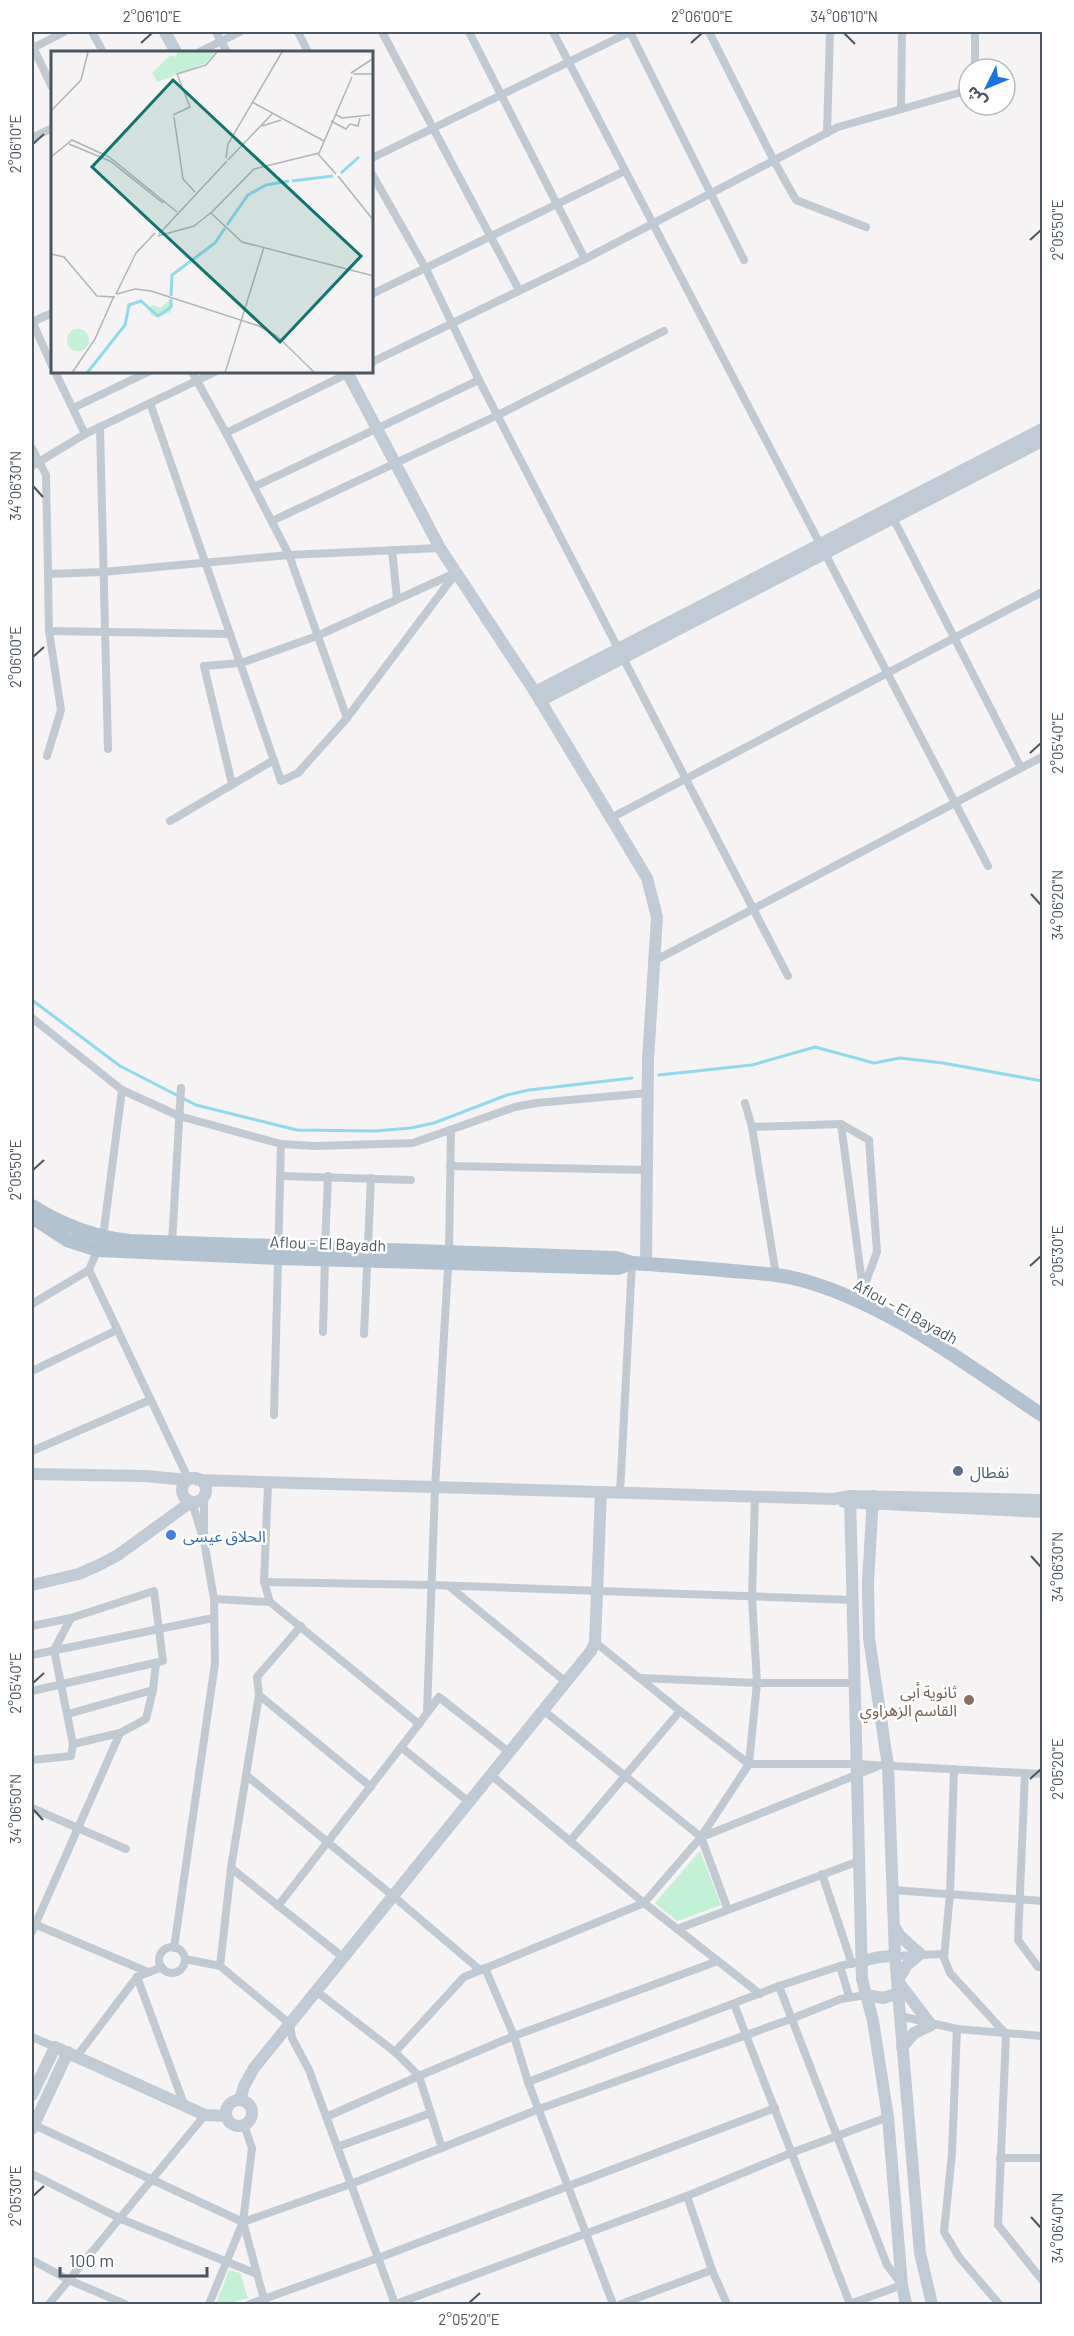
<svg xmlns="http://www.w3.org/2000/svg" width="1074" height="2336" font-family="Barlow,'Noto Sans Arabic',sans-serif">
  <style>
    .green { fill: #c3f1d5 }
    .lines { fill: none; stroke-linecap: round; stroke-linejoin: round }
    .stream { stroke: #90daee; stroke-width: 3 }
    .street { stroke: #c1cad2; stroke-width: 8 }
    .secondary { stroke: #c1cbd6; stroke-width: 12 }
    .primary { stroke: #b3c2d1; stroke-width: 14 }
    .ticks { fill: none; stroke: #4a5661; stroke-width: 2 }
    .service-dot { fill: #5c6f8a; stroke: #fff; stroke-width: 2 }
    .shop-dot { fill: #3f7fe0; stroke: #fff; stroke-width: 2 }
    .education-dot { fill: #8d6e63; stroke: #fff; stroke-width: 2 }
    .labels { text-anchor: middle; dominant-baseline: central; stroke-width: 5; stroke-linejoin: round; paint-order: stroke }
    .street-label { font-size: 16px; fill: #4a5661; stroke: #fff }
    .service-label { font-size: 16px; fill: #4e5e75; stroke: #fff; text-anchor: start }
    .shop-label { font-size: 16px; fill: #366cbe; stroke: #fff; text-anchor: start }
    .education-label { font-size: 16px; fill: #785e54; stroke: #fff; text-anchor: end }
    .inset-river { fill: none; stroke: #90daee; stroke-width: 3 }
    .inset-road { fill: none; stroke: #b1b4b9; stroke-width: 1.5 }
    .view { fill: #0f766e; fill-opacity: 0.15; stroke: #0f766e; stroke-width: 3 }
    .inset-edge { fill: none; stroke: #4a5661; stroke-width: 3 }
    .neatline { fill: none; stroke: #4a5661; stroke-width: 2 }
    .ticks-label { font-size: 15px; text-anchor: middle; fill: #4a5661 }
  </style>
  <rect width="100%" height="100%" fill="#f5f3f3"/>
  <g class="green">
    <path d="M700,1851L721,1905L677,1921L655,1903Z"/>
    <path d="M229,2270L240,2273L248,2298L228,2304H216Z"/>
  </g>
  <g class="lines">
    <g class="stream">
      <path d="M32,1000L120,1066L196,1105L297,1130L375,1131L411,1128L434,1123L507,1095L529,1090L632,1078"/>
      <path d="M659,1075L752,1065L815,1047L874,1063L900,1058L943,1063L1042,1081"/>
    </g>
    <g class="street">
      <path d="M92,32L103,52"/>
      <path d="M216,32L227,52"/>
      <path d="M298,32L308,52"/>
      <path d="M382,32L519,290"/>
      <path d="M469,32L585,259"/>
      <path d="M553,32L988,866"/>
      <path d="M630,32L744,260"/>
      <path d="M709,32L774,161L796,200L866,227"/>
      <path d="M32,45L52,87"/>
      <path d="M33,48L64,32"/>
      <path d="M199,52L240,32"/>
      <path d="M975,69V32"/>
      <path d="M901,109L902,32"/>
      <path d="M827,133L830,32"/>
      <path d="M32,138L52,128"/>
      <path d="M372,158L630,32"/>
      <path d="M372,174L426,269L479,380L788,976"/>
      <path d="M372,294L625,171"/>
      <path d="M32,321L52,366"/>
      <path d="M32,322L52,313"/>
      <path d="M372,362L585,259L838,127L969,90"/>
      <path d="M192,372L226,433L289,555L347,718"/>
      <path d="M150,403L215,372"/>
      <path d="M73,408L148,372"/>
      <path d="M100,427L108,749"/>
      <path d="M226,433L351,372"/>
      <path d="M85,434L150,403L281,781L298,773L347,718L456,573"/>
      <path d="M32,448L46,475L48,574L103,572L289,555L440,548"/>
      <path d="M32,466L85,434L55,372"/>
      <path d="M254,487L479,380"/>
      <path d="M893,518L1021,768"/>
      <path d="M272,521L498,415L664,331"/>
      <path d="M392,550L397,598"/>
      <path d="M49,631L230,634"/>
      <path d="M47,756L61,710L49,631L48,574"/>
      <path d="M232,784L204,666L241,663L317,636L453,574"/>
      <path d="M611,818L1042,592"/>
      <path d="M170,821L274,760"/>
      <path d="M654,961L1042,757"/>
      <path d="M32,1018L122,1090L179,1116L281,1144L316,1146L413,1143L515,1107L536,1103L648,1093"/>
      <path d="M122,1090L103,1237L89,1270L189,1480"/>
      <path d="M745,1103L752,1127L776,1275"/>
      <path d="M841,1124L869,1140L877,1252L864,1287"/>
      <path d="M752,1127L841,1124L863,1290L862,1304"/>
      <path d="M450,1166L648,1170"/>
      <path d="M281,1176L411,1180"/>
      <path d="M172,1243L181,1088"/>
      <path d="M325,1247L328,1176"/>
      <path d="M32,1304L89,1270"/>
      <path d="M323,1332L325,1260"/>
      <path d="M364,1334L371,1178"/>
      <path d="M32,1371L117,1330"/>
      <path d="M274,1415L281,1144"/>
      <path d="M32,1451L150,1400"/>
      <path d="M620,1493L632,1263"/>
      <path d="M192,1502L201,1532"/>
      <path d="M264,1582L268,1484"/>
      <path d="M450,1587L566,1682"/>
      <path d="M214,1599L270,1602L419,1724L439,1697L509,1752"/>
      <path d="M270,1602L264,1582L432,1585L852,1600"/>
      <path d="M71,1618L54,1650L73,1744"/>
      <path d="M32,1626L71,1618L154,1591L163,1661L32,1691"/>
      <path d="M32,1655L213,1618"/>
      <path d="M640,1678L757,1683H854"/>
      <path d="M259,1695L371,1787"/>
      <path d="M543,1710L701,1837L728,1910L677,1929"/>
      <path d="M680,1711L749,1764H856L1042,1774"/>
      <path d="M427,1712L435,1488L449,1251L451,1130"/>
      <path d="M68,1714L153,1690L156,1663"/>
      <path d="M120,1733L146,1719L153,1690"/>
      <path d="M401,1747L469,1802"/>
      <path d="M32,1760L71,1756L73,1744L120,1733L32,1932"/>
      <path d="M954,1769L950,1894L944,1958L950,1973L1006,2034L998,2225L1042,2280"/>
      <path d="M1025,1773L1018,1940L1038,1967H1042"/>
      <path d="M246,1775L393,1896L480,1970"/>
      <path d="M32,1808L126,1849"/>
      <path d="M702,1837L876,1767"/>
      <path d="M570,1841L680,1711L595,1642"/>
      <path d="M231,1868L344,1958"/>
      <path d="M822,1874L852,1964"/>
      <path d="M893,1890L1042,1901"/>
      <path d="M278,1906L419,1724"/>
      <path d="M728,1910L859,1861"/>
      <path d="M32,1923L148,1972"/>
      <circle cx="172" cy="1960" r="13"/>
      <path d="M174,1948L215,1663L214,1599L204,1541V1495"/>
      <path d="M895,1956L944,1954"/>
      <path d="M185,1959L220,1966L290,2024L292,2038L309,2070L395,2304"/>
      <path d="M718,1961L760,1994"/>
      <path d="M220,1966L231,1868L259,1695L257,1677L301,1626"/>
      <path d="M840,1966L849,1996"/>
      <path d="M162,1967L137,1977L185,2107"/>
      <path d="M485,1968L514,2036L528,2082L613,2304"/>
      <path d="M779,1986L887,2265L902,2285L850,2304"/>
      <path d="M316,1991L395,2052L419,2076L514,2036L718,1961L644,1903L491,1775"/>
      <path d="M734,2004L850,2304"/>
      <path d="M900,2016L957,2029L1042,2036"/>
      <path d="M957,2029L952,2153L944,2232L959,2257L999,2304"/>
      <path d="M32,2037L55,2047"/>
      <path d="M395,2052L464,1977L644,1903L701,1837L749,1764L757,1683L752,1597L755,1497"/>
      <path d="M77,2056L137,1977"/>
      <path d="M528,2082L779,1986L840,1966L863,1961"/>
      <path d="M326,2117L419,2076L442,2148"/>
      <path d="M32,2124L243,2222"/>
      <path d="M244,2125L252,2148L243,2222L351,2184L539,2109L791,2019L841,1999L866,1995"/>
      <path d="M337,2147L431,2113"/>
      <path d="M1000,2158H1042"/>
      <path d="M32,2174L121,2219L257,2274"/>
      <path d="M687,2196L712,2270L727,2304"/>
      <path d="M243,2222L265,2303"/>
      <path d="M32,2260L69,2280L125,2304"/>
      <path d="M49,2304L205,2115"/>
      <path d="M209,2304L243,2222"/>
      <path d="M250,2304L378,2258L775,2108"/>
      <path d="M396,2304L687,2196L791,2153L888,2117"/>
      <path d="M621,2304L712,2270"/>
    </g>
    <g class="secondary">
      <path d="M165,32L176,52"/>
      <path d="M347,372L440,548L535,692L647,878L657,917L648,1060L646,1264"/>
      <path d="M535,692L1042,429"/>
      <path d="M540,701L1042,441"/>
      <path d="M32,1474L145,1476L188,1480"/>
      <circle cx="194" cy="1490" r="12"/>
      <path d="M198,1480L834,1499L850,1496L1042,1500"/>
      <path d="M850,1496L862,1979L873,2021L888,2117L902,2285L906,2304"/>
      <path d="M873,1496L868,1583L869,1638L888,1766L895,1956L920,2253L932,2304"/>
      <path d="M844,1502L1042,1512"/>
      <path d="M32,1585L79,1574L99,1565L118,1555L191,1502"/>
      <path d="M894,1926L900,1936L920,1954L907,1965L898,1980"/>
      <path d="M863,1961L879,1957L895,1956"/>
      <path d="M899,1983L931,2025L914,2033L902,2047"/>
      <path d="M866,1995L883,1998L899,1993"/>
      <path d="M32,2095L55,2047L205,2115L226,2116"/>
      <circle cx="239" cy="2113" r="13"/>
      <path d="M240,2100L244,2086L254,2068L591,1651L595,1642L601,1493"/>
      <path d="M32,2129L68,2052"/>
    </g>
    <g class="primary">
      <path d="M32,1206C62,1225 93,1237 129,1241L616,1258L632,1263C665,1265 699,1268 732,1271C756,1273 781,1274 805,1281C892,1306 968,1366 1042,1415"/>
      <path d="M32,1217L67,1240L98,1250L279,1258L618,1268L632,1263"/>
    </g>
  </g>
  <path class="ticks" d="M844,33L855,44M141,43L152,33M691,43L702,33M33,144L44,134M1030,240L1041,230M33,486L43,497M33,657L44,647M1030,753L1041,743M1031,894L1041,905M33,1170L44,1160M1030,1266L1041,1256M1031,1556L1041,1567M33,1683L44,1673M1030,1779L1041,1769M33,1809L43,1820M33,2196L44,2186M1031,2217L1041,2228M469,2303L480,2293"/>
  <circle class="service-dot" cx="958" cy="1471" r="6"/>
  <circle class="shop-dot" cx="171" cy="1535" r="6"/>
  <circle class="education-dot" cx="969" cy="1700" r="6"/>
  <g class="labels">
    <g class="street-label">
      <text transform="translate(328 1243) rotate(2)">Aflou - El Bayadh</text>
      <text transform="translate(906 1311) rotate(29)">Aflou - El Bayadh</text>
    </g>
    <g class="service-label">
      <text x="970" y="1471">نفطال</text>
    </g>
    <g class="shop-label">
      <text x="183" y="1535">الحلاق عيسى</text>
    </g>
    <g class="education-label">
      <text x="957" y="1691">ثانوية أبي<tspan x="957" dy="18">القاسم الزهراوي</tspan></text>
    </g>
  </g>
  <g transform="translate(51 51)">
    <rect width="322" height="322" fill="#f5f3f3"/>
    <path d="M126,1H164L155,12L106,31L101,22L119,4L125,6ZM120,248V261L107,266L101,265L93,252L98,257L102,254L109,257ZM16 289a11 11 0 1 1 22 0a11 11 0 1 1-22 0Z" fill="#c3f1d5"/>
    <path class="inset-river" d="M290,122L308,106M241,130L282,125M176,174L197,144L215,134L238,130M120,245L121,224L164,192L174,177M36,322L74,274L78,254L90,250L107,265L120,256V248"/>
    <path class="inset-road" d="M300,22L323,7M302,23H323M201,51L273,90M139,56L126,23L155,14L166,1M0,60L30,29L37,1M284,63L291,67L319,64M122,64L139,56M123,66L132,128L144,141M280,70L295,78L299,73L307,75L309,67M211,75L230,69M18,93L59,110L112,152M267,103L285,123M0,106L21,89L58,106L126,161M175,107L177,93L231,1M177,109L221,63M287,125L323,170M161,161L203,118L268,102L301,26M160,162L191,191L323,225M108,183L176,110M107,185L143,175L162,160M0,203L13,206L46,245L64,246M65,243L85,202L104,182M66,243L84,238L100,240L208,275L226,285L264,322M21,322L44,288L63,245M174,322L213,196"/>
    <path class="view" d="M122,29L310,205L229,291L41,116Z"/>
    <rect width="322" height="322" class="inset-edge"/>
  </g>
  <rect width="1074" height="2336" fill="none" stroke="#ffffff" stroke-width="66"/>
  <g transform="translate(987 87) rotate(227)"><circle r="28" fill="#ffffff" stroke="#b7bbc0" stroke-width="1.5"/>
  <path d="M0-4.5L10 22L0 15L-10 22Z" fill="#1a73e8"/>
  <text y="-9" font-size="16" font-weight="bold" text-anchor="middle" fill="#4a5661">ش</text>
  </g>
  <path d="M60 2267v9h147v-9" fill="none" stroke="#4a5661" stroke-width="3"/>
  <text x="69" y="2267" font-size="18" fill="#4a5661" stroke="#ffffff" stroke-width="4.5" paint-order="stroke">100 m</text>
  <rect x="33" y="33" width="1008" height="2270" class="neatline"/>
  <g class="ticks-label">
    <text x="152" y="22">2°06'10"E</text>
    <text x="702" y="22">2°06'00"E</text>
    <text x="844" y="22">34°06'10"N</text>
    <text transform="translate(16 144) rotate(-90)" y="5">2°06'10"E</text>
    <text transform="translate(1058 230) rotate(-90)" y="5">2°05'50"E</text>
    <text transform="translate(16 486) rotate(-90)" y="5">34°06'30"N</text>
    <text transform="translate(16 657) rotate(-90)" y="5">2°06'00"E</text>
    <text transform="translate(1058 743) rotate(-90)" y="5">2°05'40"E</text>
    <text transform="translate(1058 905) rotate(-90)" y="5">34°06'20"N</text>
    <text transform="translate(16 1170) rotate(-90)" y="5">2°05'50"E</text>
    <text transform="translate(1058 1256) rotate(-90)" y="5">2°05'30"E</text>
    <text transform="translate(1058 1567) rotate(-90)" y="5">34°06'30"N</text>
    <text transform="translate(16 1683) rotate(-90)" y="5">2°05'40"E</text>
    <text transform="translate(1058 1769) rotate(-90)" y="5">2°05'20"E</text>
    <text transform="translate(16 1809) rotate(-90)" y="5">34°06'50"N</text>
    <text transform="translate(16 2196) rotate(-90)" y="5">2°05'30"E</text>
    <text transform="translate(1058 2228) rotate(-90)" y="5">34°06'40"N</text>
    <text x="469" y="2325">2°05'20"E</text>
  </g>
</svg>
